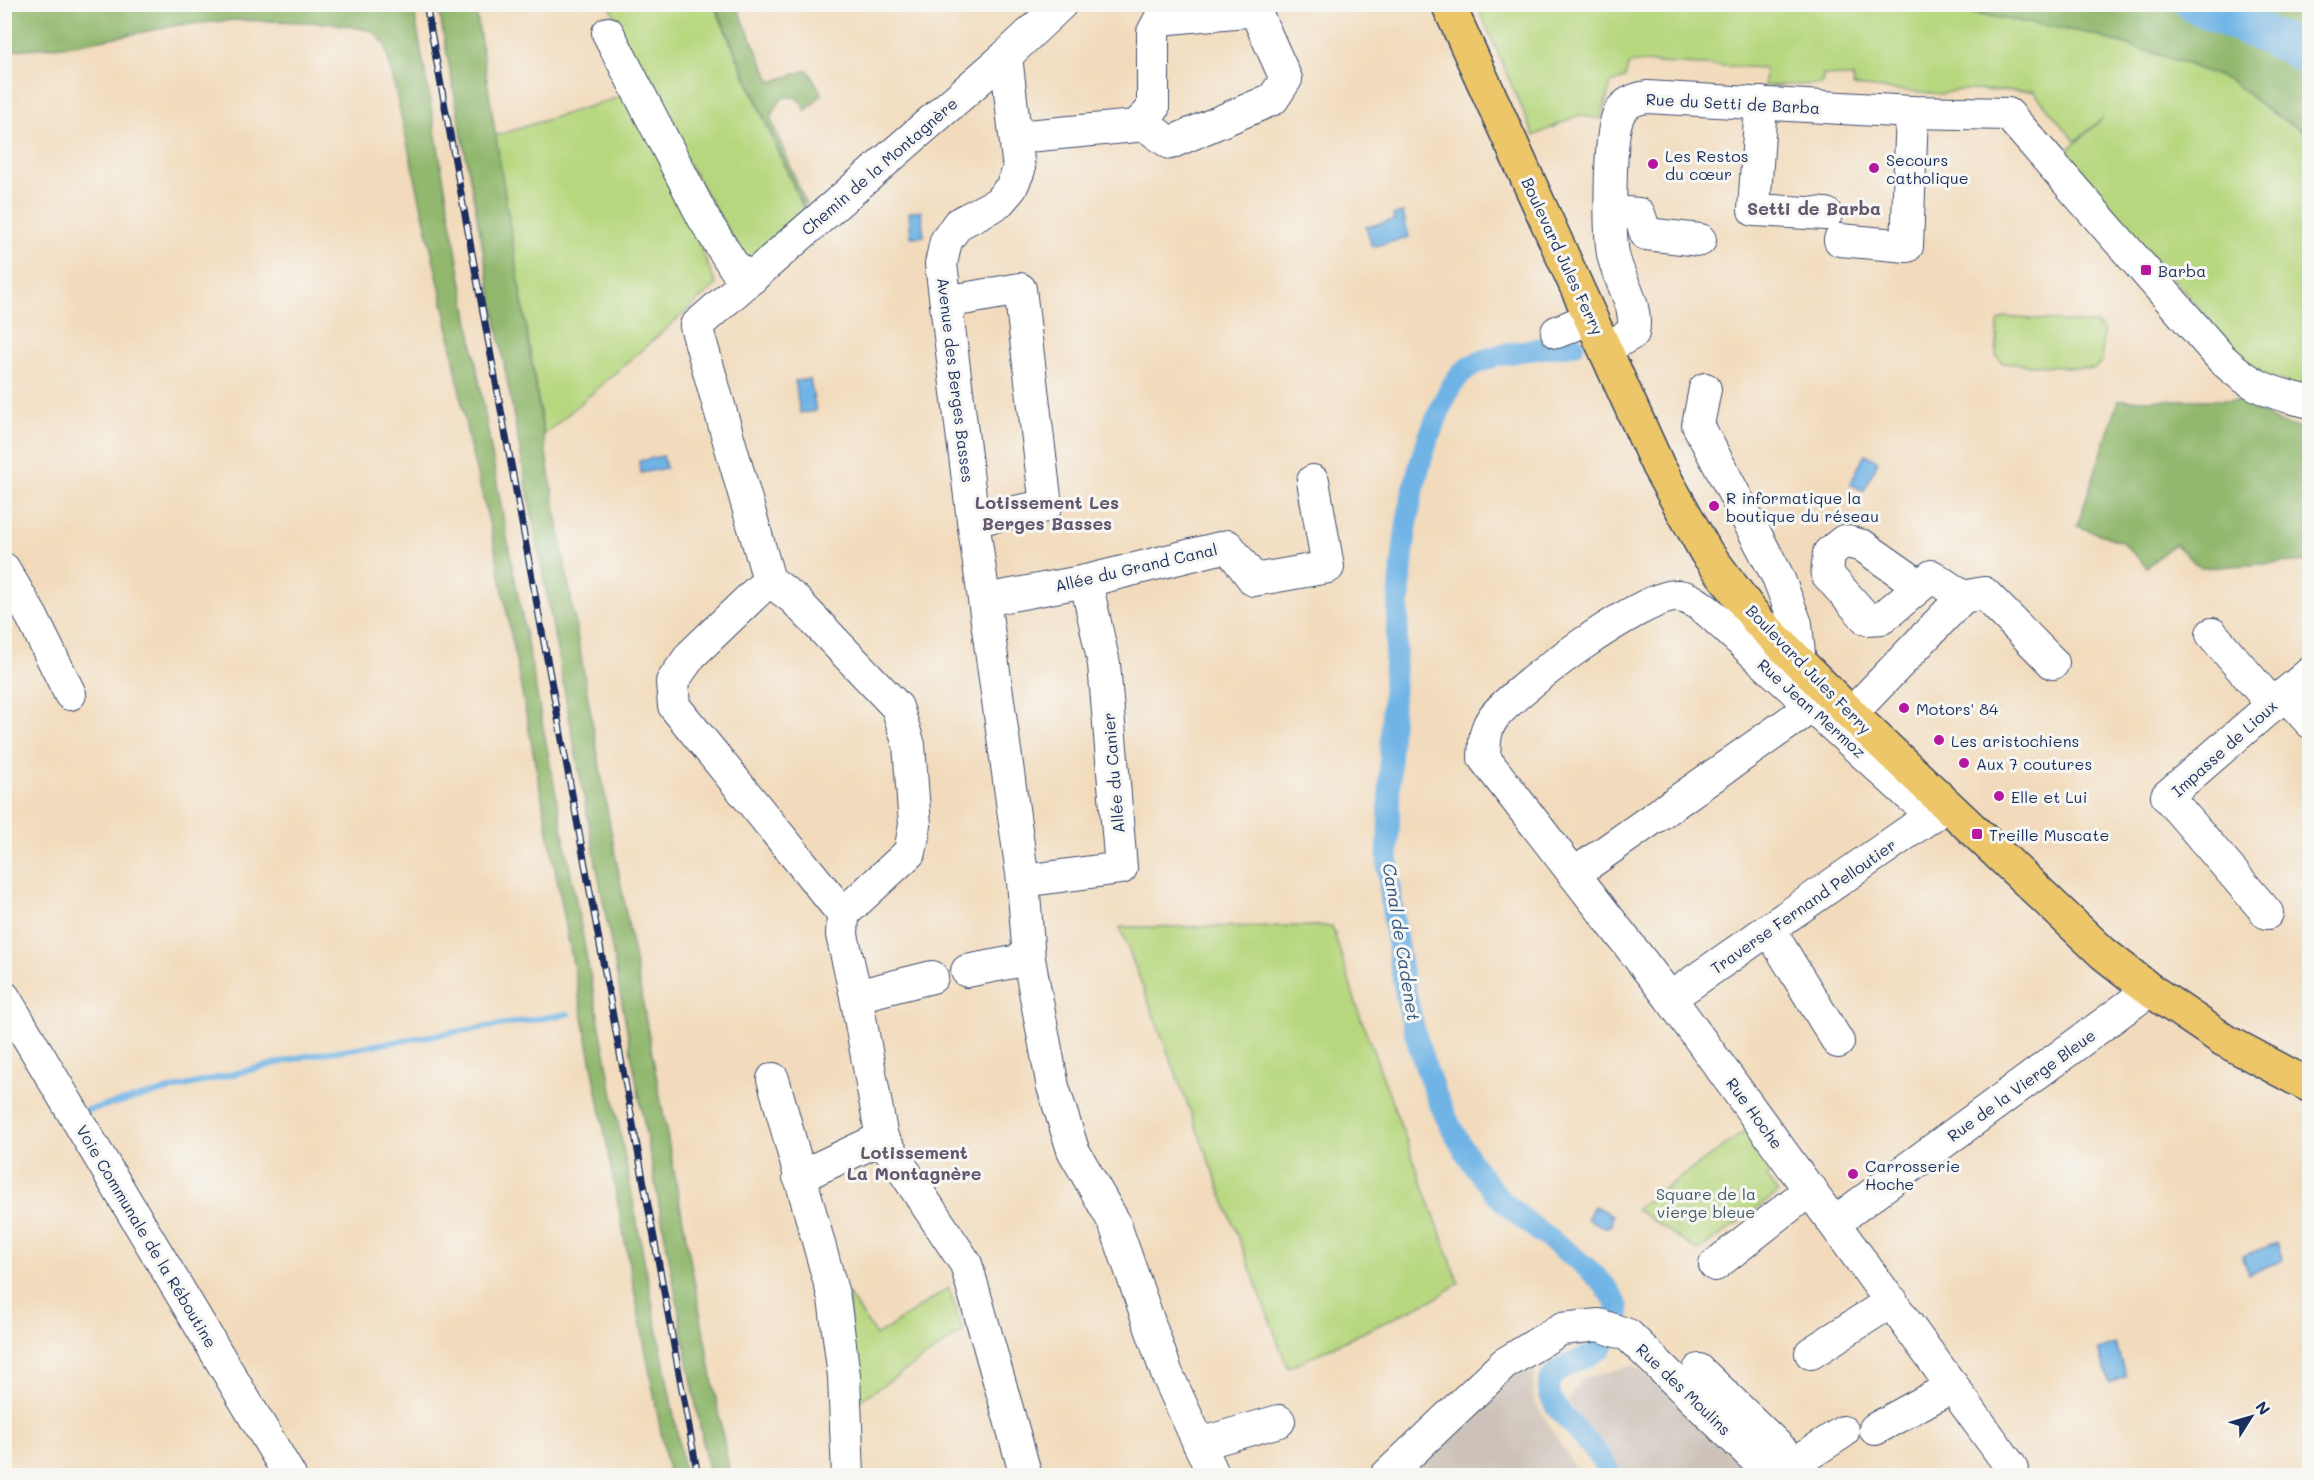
<svg xmlns="http://www.w3.org/2000/svg" width="2314" height="1480" font-family="Mali,sans-serif">
  <style>
    .industrial { fill: #cdc2b9 }
    .green { fill: #b7d77e; stroke: #69836e; stroke-width: 1.5 }
    .forest { fill: #91b86d; stroke: #567466; stroke-width: 1.5 }
    .water { fill: #6fb4e5; stroke: #4572a2; stroke-width: 1.5 }
    .lines { fill: none; stroke-linecap: round; stroke-linejoin: round }
    .stream { stroke: #6fb4e5; stroke-width: 6 }
    .canal { stroke: #6fb4e5; stroke-width: 22 }
    .river { stroke: #6fb4e5; stroke-width: 38 }
    .minor-casing { stroke: #3b496c; stroke-width: 34 }
    .major-casing { stroke: #3b496c; stroke-width: 36 }
    .minor { stroke: #fff; stroke-width: 32 }
    .major { stroke: #ecc669; stroke-width: 33 }
    .rail-casing { stroke: #1b2f5e; stroke-width: 7 }
    .rail { stroke: #f6f6f2; stroke-width: 4.5; stroke-dasharray: 14; stroke-linecap: butt }
    .poi-dot { fill: #b5179e; stroke: #f6f6f2; stroke-width: 2 }
    .labels { text-anchor: middle; dominant-baseline: central; stroke-width: 6; stroke-linejoin: round; paint-order: stroke }
    .street-label { font-size: 16px; fill: #1b2f5e; stroke: #f6f6f2 }
    .poi-label { font-size: 16px; fill: #1b2f5e; stroke: #f6f6f2; text-anchor: start }
    .park-label { font-size: 16px; fill: #425966; stroke: #f6f6f2 }
    .neighbourhood-label { font-size: 18px; font-weight: bold; fill: #645870; stroke: #f6f6f2 }
    .water-label { font-size: 18px; font-style: italic; fill: #345786; stroke: #f6f6f2 }
  </style>
  <rect width="100%" height="100%" fill="#f6f6f2"/>
  <filter id="ink" filterUnits="userSpaceOnUse"><feTurbulence type="fractalNoise" baseFrequency=".0167" numOctaves="2"/><feDisplacementMap in="SourceGraphic" scale="12" xChannelSelector="R" yChannelSelector="G"/><feConvolveMatrix kernelMatrix="1 2 1 2 8 2 1 2 1" color-interpolation-filters="sRGB"/></filter>
  <filter id="wash" filterUnits="userSpaceOnUse"><feTurbulence type="fractalNoise" baseFrequency=".008" numOctaves="4" result="noise"/><feDisplacementMap in="SourceGraphic" scale="24" xChannelSelector="R" yChannelSelector="G"/><feGaussianBlur stdDeviation="1.35" result="paint"/><feColorMatrix in="noise" values="0 0 0 0 0 0 0 0 0 0 0 0 0 0 0 0 0 1.4 0 .05"/><feComposite in="paint" operator="in"/></filter>
  <g filter="url(#wash)">
    <rect width="100%" height="100%" fill="#f2dbbc"/>
    <g class="industrial">
      <path d="M1536,1353L1533,1399L1579,1475L1406,1476Z"/>
      <path d="M1635,1365L1757,1475H1623L1568,1400L1581,1379Z"/>
    </g>
    <g class="green">
      <path d="M610,5H714L805,213L747,262L644,89Z"/>
      <path d="M1477,5H1923L2087,33L2179,61L2231,81L2272,113L2309,135V390L2257,373L2062,155L2103,118L2075,141L2033,91L1956,90L1942,94L1853,86V77L1823,75L1822,84L1764,86L1765,68L1636,62L1628,65L1625,78L1611,83L1601,119L1578,115L1534,136Z"/>
      <path d="M632,93L680,197L716,285L544,435L495,136Z"/>
      <path d="M2005,317L2097,324L2103,330L2102,361L2094,369L2003,363L1996,356L1998,322Z"/>
      <path d="M1332,926L1358,1010L1459,1283L1438,1297L1288,1368L1120,927Z"/>
      <path d="M1748,1129L1777,1168L1766,1177L1778,1193L1698,1251L1636,1209Z"/>
      <path d="M949,1288L963,1332L856,1403L848,1293L876,1336Z"/>
    </g>
    <g class="forest">
      <path d="M5,4L413,5L501,506L685,1475H669L493,538L469,442L446,315L385,44L373,31L332,23L234,20L179,25L74,45L5,51Z"/>
      <path d="M438,5H475L550,478L612,837L730,1475H709Z"/>
      <path d="M715,5H736L771,82L808,70L822,94L806,111C800,98 796,95 782,98L770,117L806,204L803,206Z"/>
      <path d="M1923,5H2212L2309,46V135L2272,113L2231,81L2179,61L2087,33Z"/>
      <path d="M2220,5H2309V41L2301,35Z"/>
      <path d="M2119,400H2239L2279,423L2309,430V561L2201,568L2174,544L2147,567L2122,542L2077,526Z"/>
    </g>
    <g class="water">
      <path d="M921,211L924,236L911,237L909,212Z"/>
      <path d="M1403,213L1409,237L1372,247L1366,227L1394,220L1393,215Z"/>
      <path d="M810,379L816,411L800,413L795,381Z"/>
      <path d="M1865,454L1878,461L1864,491L1850,484Z"/>
      <path d="M663,456L666,468L641,473L639,461Z"/>
      <path d="M1594,1206L1612,1215L1611,1225L1606,1228L1587,1219Z"/>
      <path d="M2277,1243L2283,1260L2249,1274L2242,1256Z"/>
      <path d="M2115,1344L2127,1376L2110,1383L2098,1350Z"/>
    </g>
    <g class="lines">
      <path class="stream" d="M84,1111L306,1056L568,1014"/>
      <path class="canal" d="M1573,345C1541,349 1479,351 1458,377C1449,389 1442,403 1437,417C1400,500 1400,591 1394,681C1391,726 1389,770 1389,815C1389,836 1386,858 1389,879C1397,958 1411,1044 1445,1115C1463,1151 1482,1182 1511,1209C1539,1235 1607,1272 1618,1308C1620,1316 1618,1319 1614,1326C1610,1333 1606,1342 1601,1348C1582,1366 1530,1366 1556,1407L1598,1454L1611,1476"/>
      <path class="river" d="M2194,4L2291,46L2310,59"/>
    </g>
  </g>
  <g filter="url(#ink)">
    <g class="lines">
      <g class="minor-casing">
        <g id="minor">
          <path d="M608,33L704,219L735,268L752,278"/>
          <path d="M1006,56L1019,170L1011,188L998,203L958,224L946,241L941,264L973,520L1023,881L1029,959L1053,1087L1073,1150L1114,1222L1167,1374L1214,1476"/>
          <path d="M1761,103L1754,210L1826,214"/>
          <path d="M1016,137L1136,126L1145,125L1170,143L1273,99L1286,79L1255,10L1160,19L1153,32V109L1136,126"/>
          <path d="M1611,212L1639,214L1646,234L1700,240"/>
          <path d="M1840,240L1907,246L1912,112"/>
          <path d="M946,302L1020,289L1046,506L973,520"/>
          <path d="M1557,332L1591,318"/>
          <path d="M1605,349L1633,333C1639,304 1618,281 1613,254C1609,230 1609,136 1618,116C1623,103 1634,99 1647,97L1912,112L2008,114L2222,359C2252,387 2270,393 2310,402"/>
          <path d="M1705,389L1698,425L1778,577L1796,624L1800,664"/>
          <path d="M4,569L32,617L70,694"/>
          <path d="M769,580L691,655L672,682L674,706L843,914L842,935L856,996L882,1138L966,1264L1026,1476"/>
          <path d="M1920,586L1863,546L1844,541L1829,553L1827,574L1867,619L1882,618L1932,576L1963,597"/>
          <path d="M985,600L1086,581L1228,546L1254,580L1328,567L1313,481"/>
          <path d="M2212,634L2273,705"/>
          <path d="M2285,694L2310,673"/>
          <path d="M1851,714L1963,597L1984,593L2053,663"/>
          <path d="M1945,803L1934,814L1910,796L1710,613C1700,605 1690,597 1678,596C1644,593 1514,690 1493,718C1484,730 1485,743 1484,758L1670,998L2011,1467L2014,1476"/>
          <path d="M1574,874L1811,707"/>
          <path d="M1023,881L1121,868L1104,664L1086,581"/>
          <path d="M2267,913L2167,796L2285,694L2310,722"/>
          <path d="M843,914L910,852L915,825L909,745L897,707L794,599L769,580L696,326L1006,56L1061,4"/>
          <path d="M1769,929L1838,1042"/>
          <path d="M967,971L1029,959"/>
          <path d="M856,996L932,977"/>
          <path d="M4,997L290,1476"/>
          <path d="M1670,998L1934,814"/>
          <path d="M773,1079L834,1298L844,1376L848,1476"/>
          <path d="M799,1177L882,1138"/>
          <path d="M1835,1222L2150,990"/>
          <path d="M1715,1265L1811,1189"/>
          <path d="M1811,1353L1892,1301"/>
          <path d="M1699,1370L1795,1463L1787,1476"/>
          <path d="M1875,1429L1953,1386"/>
          <path d="M1199,1444L1279,1421"/>
          <path d="M1795,1463L1843,1432"/>
          <path d="M1386,1476L1504,1364L1561,1329L1599,1325L1628,1335L1773,1476"/>
        </g>
      </g>
      <g class="major-casing">
        <path id="major" d="M1448,4L1658,466L1706,552L1758,621L1851,714L2103,953L2150,990L2224,1040L2310,1086"/>
      </g>
      <use href="#minor" class="minor"/>
      <use href="#major" class="major"/>
      <g class="rail-casing">
        <path id="rail" d="M426,4L698,1476"/>
      </g>
      <use href="#rail" class="rail"/>
    </g>
  </g>
  <g class="poi-dot">
    <circle cx="1653" cy="164" r="6"/>
    <circle cx="1874" cy="168" r="6"/>
    <rect x="2140" y="264" width="12" height="12" rx="3"/>
    <circle cx="1714" cy="506" r="6"/>
    <circle cx="1904" cy="708" r="6"/>
    <circle cx="1939" cy="740" r="6"/>
    <circle cx="1964" cy="763" r="6"/>
    <circle cx="1999" cy="796" r="6"/>
    <rect x="1971" y="828" width="12" height="12" rx="3"/>
    <circle cx="1853" cy="1174" r="6"/>
  </g>
  <g class="labels">
    <g class="street-label">
      <text transform="translate(1733 103) rotate(3)">Rue du Setti de Barba</text>
      <text transform="translate(879 166) rotate(-41)">Chemin de la Montagnère</text>
      <text transform="translate(1563 256) rotate(65)">Boulevard Jules Ferry</text>
      <text transform="translate(956 380) rotate(83)">Avenue des Berges Basses</text>
      <text transform="translate(1136 567) rotate(-13)">Allée du Grand Canal</text>
      <text transform="translate(1809 669) rotate(46)">Boulevard Jules Ferry</text>
      <text transform="translate(1812 708) rotate(42)">Rue Jean Mermoz</text>
      <text transform="translate(2224 748) rotate(-42)">Impasse de Lioux</text>
      <text transform="translate(1113 773) rotate(-95)">Allée du Canier</text>
      <text transform="translate(1803 906) rotate(-35)">Traverse Fernand Pelloutier</text>
      <text transform="translate(2021 1085) rotate(-36)">Rue de la Vierge Bleue</text>
      <text transform="translate(1755 1113) rotate(54)">Rue Hoche</text>
      <text transform="translate(147 1236) rotate(59)">Voie Communale de la Réboutine</text>
      <text transform="translate(1684 1389) rotate(44)">Rue des Moulins</text>
    </g>
    <g class="poi-label">
      <text x="1665" y="155">Les Restos<tspan x="1665" dy="18">du cœur</tspan></text>
      <text x="1886" y="159">Secours<tspan x="1886" dy="18">catholique</tspan></text>
      <text x="2158" y="270">Barba</text>
      <text x="1726" y="497">R informatique la<tspan x="1726" dy="18">boutique du réseau</tspan></text>
      <text x="1916" y="708">Motors' 84</text>
      <text x="1951" y="740">Les aristochiens</text>
      <text x="1976" y="763">Aux 7 coutures</text>
      <text x="2011" y="796">Elle et Lui</text>
      <text x="1989" y="834">Treille Muscate</text>
      <text x="1865" y="1165">Carrosserie<tspan x="1865" dy="18">Hoche</tspan></text>
    </g>
    <g class="park-label">
      <text x="1706" y="1193">Square de la<tspan x="1706" dy="18">vierge bleue</tspan></text>
    </g>
    <g class="neighbourhood-label">
      <text x="1814" y="208">Setti de Barba</text>
      <text x="1047" y="502">Lotissement Les<tspan x="1047" dy="21">Berges Basses</tspan></text>
      <text x="914" y="1152">Lotissement<tspan x="914" dy="21">La Montagnère</tspan></text>
    </g>
    <g class="water-label">
      <text transform="translate(1402 942) rotate(81)">Canal de Cadenet</text>
    </g>
  </g>
  <rect width="2314" height="1480" fill="none" stroke="#f6f6f2" stroke-width="24"/>
  <g transform="translate(2251 1417) rotate(53)" stroke="#f6f6f2" stroke-width="4.5" paint-order="stroke">
  <path d="M0-4.5L10 22L0 15L-10 22Z" fill="#1b2f5e"/>
  <text y="-9" font-size="16" font-weight="bold" text-anchor="middle" fill="#1b2f5e">N</text>
  </g>
</svg>
